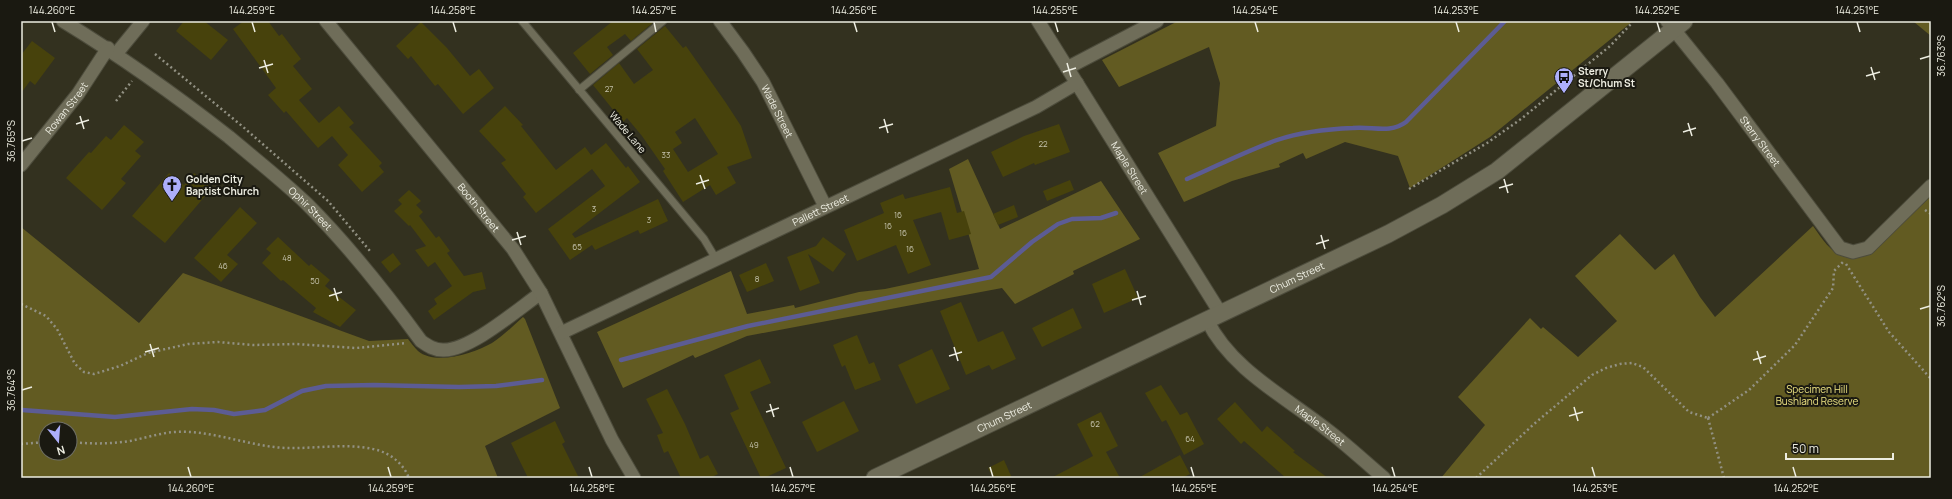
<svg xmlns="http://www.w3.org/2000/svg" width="1952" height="499" font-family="Manrope,sans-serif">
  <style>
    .green { fill: #625b22; fill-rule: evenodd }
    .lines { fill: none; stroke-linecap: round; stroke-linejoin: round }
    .stream { stroke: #5c5c94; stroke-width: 4.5 }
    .building { fill: #47420c; fill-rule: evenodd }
    .service-casing { stroke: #4d4c3c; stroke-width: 9 }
    .minor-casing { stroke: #4d4c3c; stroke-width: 15 }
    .tertiary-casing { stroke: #4d4c3c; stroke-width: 19 }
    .path { stroke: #929183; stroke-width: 2.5; stroke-dasharray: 2 3; stroke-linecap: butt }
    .service { stroke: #6f6d59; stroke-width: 7 }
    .minor { stroke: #6f6d59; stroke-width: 13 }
    .tertiary { stroke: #6f6d59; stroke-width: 17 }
    .ticks { fill: none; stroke: #edede1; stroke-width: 1.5 }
    .labels { text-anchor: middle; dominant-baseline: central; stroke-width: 4; stroke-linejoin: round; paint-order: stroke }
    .number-label { font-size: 8px; fill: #c4c2ac }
    .poi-label { font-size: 10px; font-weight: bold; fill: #edede1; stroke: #1a1911; text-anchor: start }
    .street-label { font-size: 10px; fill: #edede1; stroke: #1a1911 }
    .park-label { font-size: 10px; fill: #eee483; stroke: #1a1911 }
    .neatline { fill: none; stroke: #edede1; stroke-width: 1.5 }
    .ticks-label { font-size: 10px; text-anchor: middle; fill: #edede1 }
  </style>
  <rect width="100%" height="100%" fill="#33311f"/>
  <g class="green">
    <path d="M1178,21H1633L1490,137L1410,188L1398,156L1345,142L1306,159L1303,153L1279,164L1280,167L1232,181L1184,202L1158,153L1216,126L1220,83L1209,47L1119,87L1102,60Z"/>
    <path d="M1917,21H1931V36L1914,22Z"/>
    <path d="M968,159L1000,229L1101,181L1140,239L1073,271L1074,274L1015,304L1002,288L747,336L695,358L693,355L623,388L597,332L731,271L747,314L794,305L795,308L859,292L885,289L979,269L949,169Z"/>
    <path d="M1931,196V478H1441L1485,425L1458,397L1530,318L1541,329L1543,327L1578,357L1617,321L1575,276L1620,234L1655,270L1674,254L1700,297L1715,317L1813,226C1829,249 1841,267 1871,252Z"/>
    <path d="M21,227L139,323L183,273L369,341L408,339C411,343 414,347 418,351C436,366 474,353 492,343C503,336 513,326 523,317L525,319L560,408L485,446L498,478H21ZM46,429H70V453H46Z"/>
  </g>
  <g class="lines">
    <g class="stream">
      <path d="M1187,179C1217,166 1246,151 1277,140C1301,132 1328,129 1353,128C1372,126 1390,134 1406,122L1505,21"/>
      <path d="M621,360L748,326L991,277L1032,242L1058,224L1072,219L1101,218L1116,213"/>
      <path d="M22,410L115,417L192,409L214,410L234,414L265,410L302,391L326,386L374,385L459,387L496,386L542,380"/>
    </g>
  </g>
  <g class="building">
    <path d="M184,21H204L228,40L211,60L176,31Z"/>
    <path d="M244,21H268L279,36L282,34L301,59L293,66L312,89L299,100L319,123L339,106L354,123L349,127L382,163L379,166L384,172L362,192L338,165L348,155L332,136L318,148L286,111L284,113L268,95L276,88L233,29Z"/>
    <path d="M613,21H655L631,41L625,34L607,47L613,55L590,74L573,53Z"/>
    <path d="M421,22L447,48L470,76L479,69L494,88L463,114L438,84L435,86L411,56L408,59L396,46Z"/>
    <path d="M665,26L683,48L686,46L726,103L741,126L752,158L727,167L736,183L716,195L710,185L683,202L663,171L665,169L642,136L627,118L623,122L593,85L619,63L634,84L653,70L637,49ZM695,118L718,154L688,172L673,149L682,143L675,132Z"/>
    <path d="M32,41L55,58L35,85L30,81L21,93V55Z"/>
    <path d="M505,106L523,125L521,126L556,170L585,147L591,155L606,143L626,168L628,166L640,182L572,234L575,238L658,199L668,221L640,234L638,230L595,250L592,245L570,260L548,229L605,186L592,169L536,213L523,197L526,194L501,163L506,160L479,131Z"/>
    <path d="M1059,124L1070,152L1035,165L1034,163L1003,177L991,152L1024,136Z"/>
    <path d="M124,125L144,142L135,151L141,156L121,179L126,183L102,210L66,178L89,152L91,153L106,136L111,140Z"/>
    <path d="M169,173L184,185L194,173L212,188L165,243L132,216Z"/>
    <path d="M1070,180L1074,190L1047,201L1043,191Z"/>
    <path d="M950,187L957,213L964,211L971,234L949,240L941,212L913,220L931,265L908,274L896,245L857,261L844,230L884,213L880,203L903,194L905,199Z"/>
    <path d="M409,190L421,201L416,205L423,212L419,216L436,238L439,236L450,251L447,253L464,276L482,272L486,289L473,292L434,320L428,311L437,304L434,299L452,286L435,262L428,267L415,250L426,246L410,225L409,226L394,211L402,204L398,200Z"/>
    <path d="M1014,205L1018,217L998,225L993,214Z"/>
    <path d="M240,207L257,223L227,255L238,264L221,282L194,258Z"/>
    <path d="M278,237L309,266L311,264L330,280L325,286L356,310L340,327L313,312L316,308L283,280L281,281L262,263L271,253L266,249Z"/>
    <path d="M823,237L846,254L833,272L808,254L820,283L800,291L787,257L816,246Z"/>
    <path d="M393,253L401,264L390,273L381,262Z"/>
    <path d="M766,263L774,281L747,292L739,275Z"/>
    <path d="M1125,269L1138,298L1104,313L1092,284Z"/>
    <path d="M961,302L978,342L1003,331L1016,359L992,370L989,365L966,375L940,311Z"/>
    <path d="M1073,308L1082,328L1042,347L1032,328Z"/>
    <path d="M857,335L869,364L874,362L881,380L855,390L845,365L842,367L833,345Z"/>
    <path d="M932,349L950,389L916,404L898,365Z"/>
    <path d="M760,359L771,383L750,392L786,468L764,478H761L730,413L739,409L724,375Z"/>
    <path d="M1161,385L1180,415L1187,412L1204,444L1184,455L1166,420L1162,422L1145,393Z"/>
    <path d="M667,389L685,424L700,459L708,455L718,474L710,478H681L668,451L664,453L657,435L663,433L646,399Z"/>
    <path d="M844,401L859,431L817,452L802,422Z"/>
    <path d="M1235,402L1262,432L1267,426L1295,451L1293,452L1328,478H1286L1244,441L1241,444L1217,419Z"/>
    <path d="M1101,412L1118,446L1106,452L1120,478H1051L1093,456L1077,424Z"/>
    <path d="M555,421L565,442L562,444L579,478H528L511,443Z"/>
    <path d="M1180,455L1190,474L1182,478H1138Z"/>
    <path d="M1004,460L1012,478H993L988,468Z"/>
  </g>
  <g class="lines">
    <g class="service-casing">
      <g id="service">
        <path d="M522,21L704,239L716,259"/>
        <path d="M579,90L663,21"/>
      </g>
    </g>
    <g class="minor-casing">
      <g id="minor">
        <path id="s1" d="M63,21C122,57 174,94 229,137C255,159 282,180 307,204C349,246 386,293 421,341C428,346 434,350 443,350C470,351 518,309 541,293"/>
        <path id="s2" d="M326,21L513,249L541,293L612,440L634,478"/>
        <path id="s3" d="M720,21L743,52L763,82L825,206"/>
        <path id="s4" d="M1038,21L1221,314"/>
        <path id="s5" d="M1667,21L1717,83L1840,248L1853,252L1868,248L1931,186"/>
        <path d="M116,54L143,21"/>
        <path d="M1067,68L1157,21"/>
        <path id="s6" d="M21,165L78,94L108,48"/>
        <path id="s7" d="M1207,320C1231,369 1284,396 1326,429C1346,444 1365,462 1384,478"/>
        <path id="s8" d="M561,333L1036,107L1077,83"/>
      </g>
    </g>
    <g class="tertiary-casing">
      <g id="tertiary">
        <path id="s9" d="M875,478L1388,234L1442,205L1497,171L1684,21"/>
      </g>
    </g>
    <g class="path">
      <path d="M155,54L242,126L328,201L370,251"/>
      <path d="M116,101L132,81"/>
      <path d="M1409,189L1487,143L1521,119L1610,46L1631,24"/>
      <path d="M1925,210L1931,214"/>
      <path d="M1846,264L1889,332L1931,379"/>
      <path d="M21,304L46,316L57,329L75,364L84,372L94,374L120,366L148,353L188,344L218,342L253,345L296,344L356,348L407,343"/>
      <path d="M1708,418L1749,390L1795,345L1833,288L1834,271L1843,262"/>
      <path d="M1708,418L1724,478"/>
      <path d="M70,442C90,444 110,444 130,441C145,438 160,433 175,432C208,430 241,443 274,447C306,451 341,442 373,449C389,452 403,463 409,478"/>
      <path d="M21,444L46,442"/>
      <path d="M1476,478L1534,424L1592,375L1606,368L1620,364L1632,363L1643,367L1689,412L1708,418"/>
    </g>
    <use href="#service" class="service"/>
    <use href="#minor" class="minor"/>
    <use href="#tertiary" class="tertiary"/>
  </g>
  <path class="ticks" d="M52,22L55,32M252,22L255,32M453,22L456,32M654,22L656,32M854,22L857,32M1055,22L1058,32M1255,22L1258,32M1456,22L1459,32M1657,22L1660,32M1857,22L1860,32M1920,59L1930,56M264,60L268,73M1067,63L1071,77M1871,67L1875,80M259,68L273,64M1063,72L1076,68M1866,76L1880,72M80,116L84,129M884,119L888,133M1688,123L1692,136M76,124L89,120M879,128L893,124M1683,132L1696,128M22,141L32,138M700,175L705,189M1504,179L1508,193M696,184L709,180M1499,188L1513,184M517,232L521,245M1321,235L1325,249M512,240L526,236M1316,244L1329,240M334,288L338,301M1137,291L1141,305M329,296L342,292M1132,300L1146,296M1920,309L1930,306M150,344L154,357M954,347L958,361M1757,351L1761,364M145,352L159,348M949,356L962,352M1753,360L1766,356M22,390L32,387M770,404L774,417M1574,407L1578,421M766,412L779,408M1569,416L1583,412M188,467L191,477M388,467L391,477M589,467L592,477M790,467L793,477M990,467L993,477M1191,467L1194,477M1392,467L1395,477M1592,467L1595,477M1793,467L1796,477"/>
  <defs>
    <g id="bus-pin" transform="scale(1)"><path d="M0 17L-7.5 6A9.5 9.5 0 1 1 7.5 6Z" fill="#adaffb" stroke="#1a1911"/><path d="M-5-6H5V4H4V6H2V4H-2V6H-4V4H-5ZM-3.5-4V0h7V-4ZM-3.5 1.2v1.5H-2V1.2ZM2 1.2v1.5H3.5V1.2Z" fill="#111"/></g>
    <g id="church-pin" transform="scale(1)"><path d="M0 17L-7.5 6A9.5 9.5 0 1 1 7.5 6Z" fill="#adaffb" stroke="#1a1911"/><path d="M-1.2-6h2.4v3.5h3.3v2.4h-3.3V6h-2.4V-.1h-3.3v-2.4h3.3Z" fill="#111"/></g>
  </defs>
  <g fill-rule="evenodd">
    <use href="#bus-pin" x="1564" y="77"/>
    <use href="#church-pin" x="172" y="185"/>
  </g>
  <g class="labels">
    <g class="number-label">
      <text x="609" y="88">27</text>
      <text x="1043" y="143">22</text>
      <text x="666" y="154">33</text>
      <text x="594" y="208">3</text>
      <text x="898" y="214">16</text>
      <text x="649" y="219">3</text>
      <text x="888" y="225">16</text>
      <text x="903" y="232">16</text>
      <text x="577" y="246">65</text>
      <text x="910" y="248">16</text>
      <text x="287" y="257">48</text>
      <text x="223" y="265">46</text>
      <text x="757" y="278">8</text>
      <text x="315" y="280">50</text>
      <text x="1095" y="423">62</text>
      <text x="1190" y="438">64</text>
      <text x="754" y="444">49</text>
    </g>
    <g class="poi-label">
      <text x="1578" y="71">Sterry<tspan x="1578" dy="12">St/Chum St</tspan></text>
      <text x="186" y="179">Golden City<tspan x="186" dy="12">Baptist Church</tspan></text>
    </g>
    <g class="street-label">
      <text stroke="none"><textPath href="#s6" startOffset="73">Rowan Street</textPath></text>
      <text stroke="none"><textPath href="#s3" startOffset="107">Wade Street</textPath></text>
      <text transform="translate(628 132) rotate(50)">Wade Lane</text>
      <text stroke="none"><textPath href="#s5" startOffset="152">Sterry Street</textPath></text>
      <text stroke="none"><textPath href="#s4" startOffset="173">Maple Street</textPath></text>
      <text stroke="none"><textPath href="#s2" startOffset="241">Booth Street</textPath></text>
      <text stroke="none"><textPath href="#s1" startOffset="311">Ophir Street</textPath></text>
      <text stroke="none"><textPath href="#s8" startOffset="287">Pallett Street</textPath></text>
      <text stroke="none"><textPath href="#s9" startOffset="467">Chum Street</textPath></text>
      <text stroke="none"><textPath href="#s9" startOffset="143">Chum Street</textPath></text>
      <text stroke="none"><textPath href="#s7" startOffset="156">Maple Street</textPath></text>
    </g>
    <g class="park-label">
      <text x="1817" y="389">Specimen Hill<tspan x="1817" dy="12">Bushland Reserve</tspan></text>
    </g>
  </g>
  <rect width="1952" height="499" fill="none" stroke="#1a1911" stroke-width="44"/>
  <g transform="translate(58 441) rotate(163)"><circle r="19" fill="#1a1911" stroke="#6e6e64"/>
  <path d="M0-3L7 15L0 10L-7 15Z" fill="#adaffb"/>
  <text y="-6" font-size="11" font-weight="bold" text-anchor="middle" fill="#edede1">N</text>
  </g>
  <path d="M1786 453v6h107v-6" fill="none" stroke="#edede1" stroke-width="2"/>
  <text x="1792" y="453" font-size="12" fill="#edede1" stroke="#1a1911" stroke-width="3" paint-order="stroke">50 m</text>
  <rect x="22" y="22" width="1908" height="455" class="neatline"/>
  <g class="ticks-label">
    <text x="52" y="14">144.260°E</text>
    <text x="252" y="14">144.259°E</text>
    <text x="453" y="14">144.258°E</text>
    <text x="654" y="14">144.257°E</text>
    <text x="854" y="14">144.256°E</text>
    <text x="1055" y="14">144.255°E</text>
    <text x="1255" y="14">144.254°E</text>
    <text x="1456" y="14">144.253°E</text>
    <text x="1657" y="14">144.252°E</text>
    <text x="1857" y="14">144.251°E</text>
    <text transform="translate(1941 56) rotate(-90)" y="4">36.763°S</text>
    <text transform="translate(11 141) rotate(-90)" y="4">36.765°S</text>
    <text transform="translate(1941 306) rotate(-90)" y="4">36.762°S</text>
    <text transform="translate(11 390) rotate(-90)" y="4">36.764°S</text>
    <text x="191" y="492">144.260°E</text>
    <text x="391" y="492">144.259°E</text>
    <text x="592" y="492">144.258°E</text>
    <text x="793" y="492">144.257°E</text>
    <text x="993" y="492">144.256°E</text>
    <text x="1194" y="492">144.255°E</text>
    <text x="1395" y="492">144.254°E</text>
    <text x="1595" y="492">144.253°E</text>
    <text x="1796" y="492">144.252°E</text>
  </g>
</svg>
